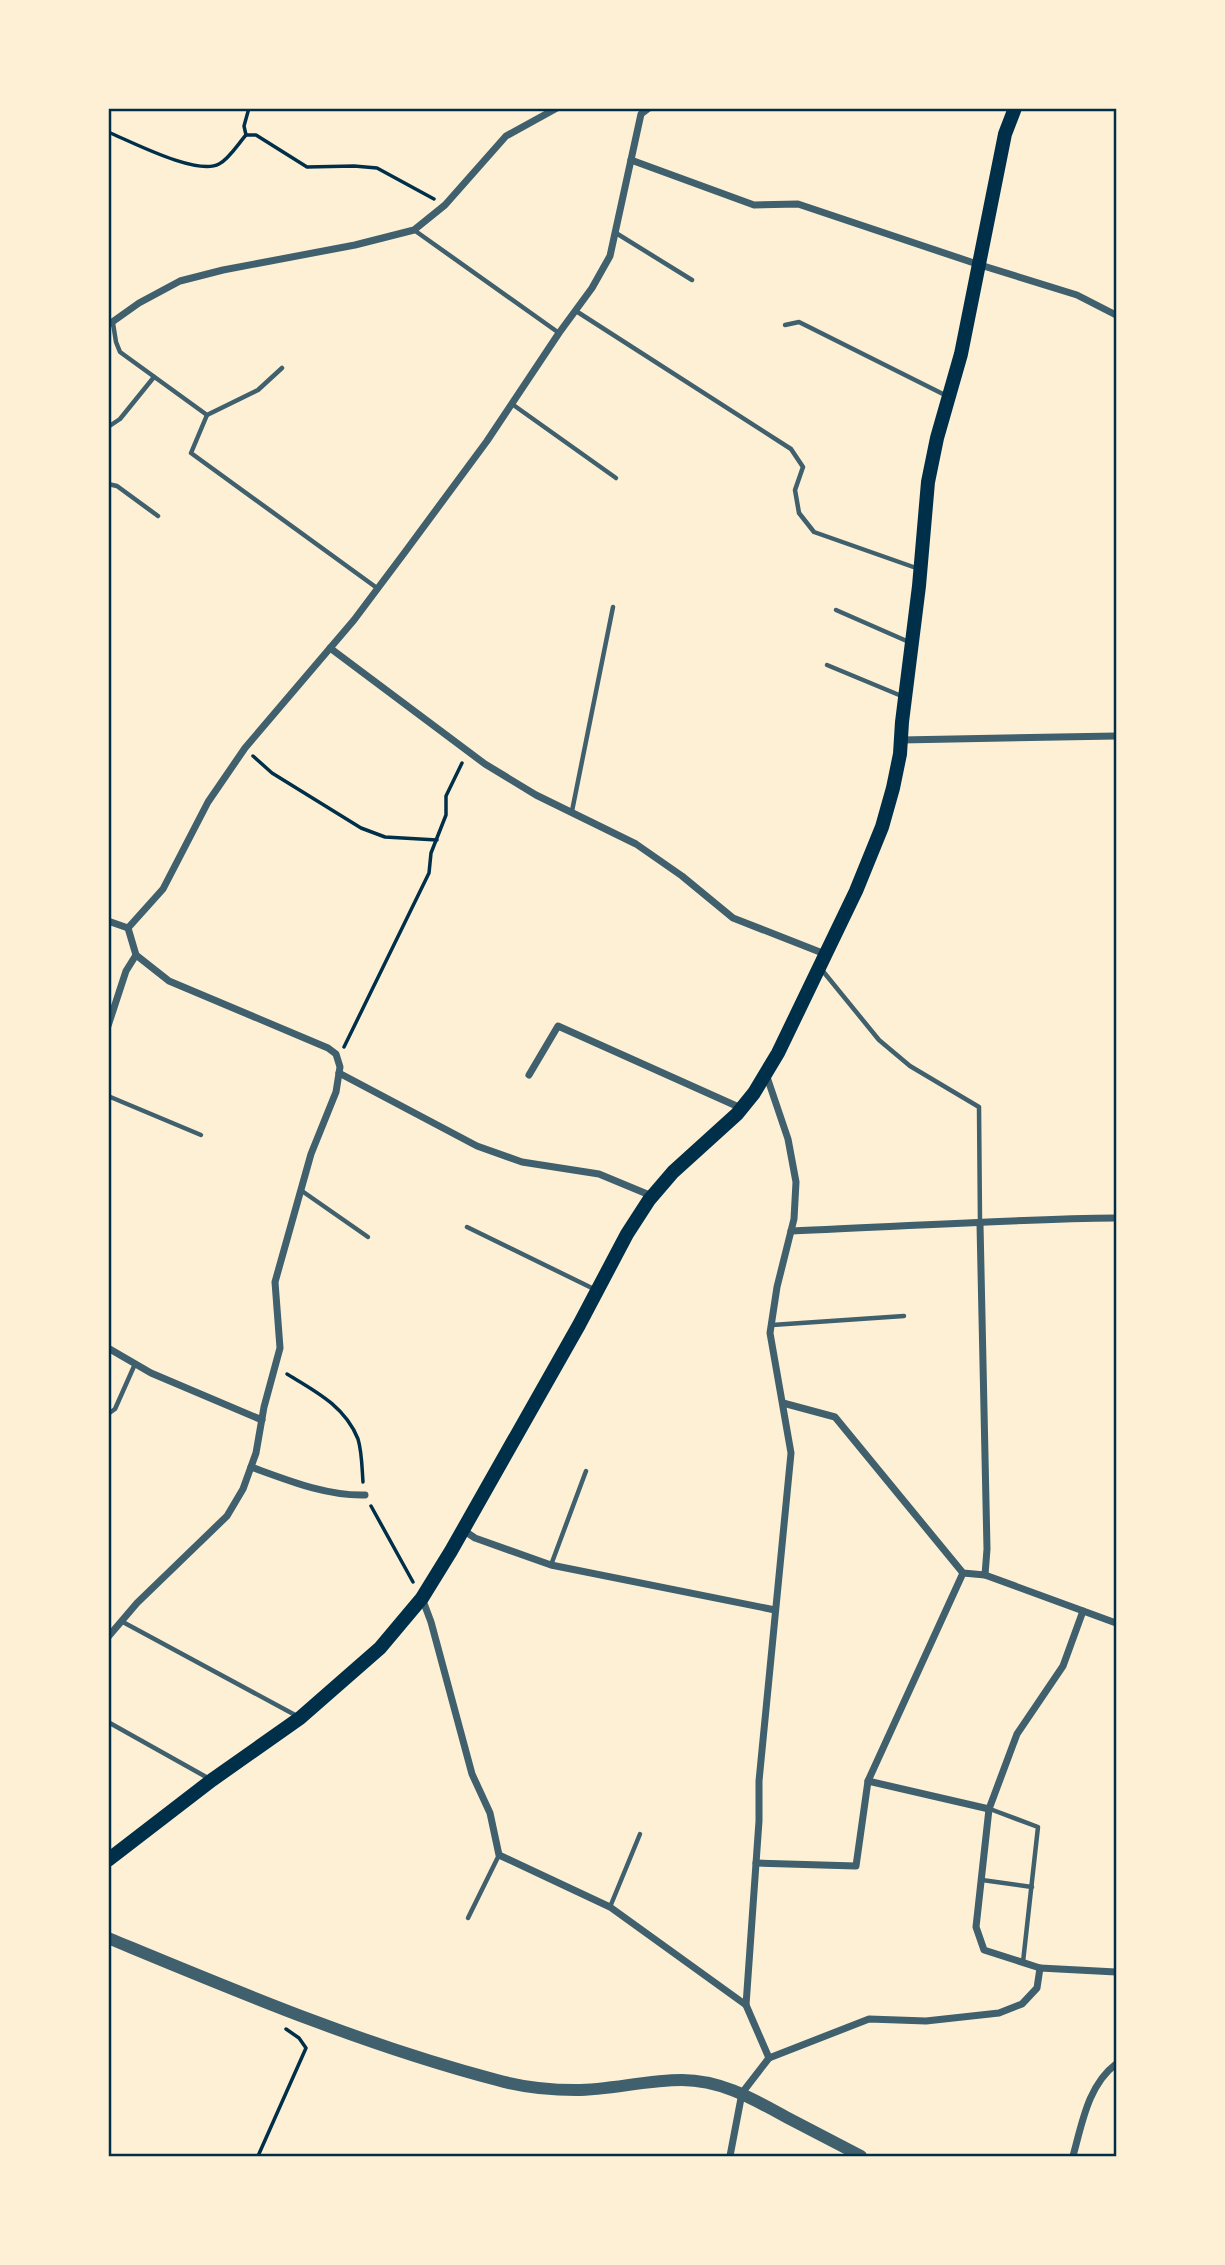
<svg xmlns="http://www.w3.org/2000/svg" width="1225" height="2265" font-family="Barlow,sans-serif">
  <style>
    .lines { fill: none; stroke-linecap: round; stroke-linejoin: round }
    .path { stroke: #003049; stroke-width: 3.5 }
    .service { stroke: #3f606c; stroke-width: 4.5 }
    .minor { stroke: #3f606c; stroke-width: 7 }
    .tertiary { stroke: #3f606c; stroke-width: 12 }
    .secondary { stroke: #003049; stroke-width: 14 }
    .neatline { fill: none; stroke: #003049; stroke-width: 2.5 }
  </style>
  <rect width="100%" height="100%" fill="#fdf0d5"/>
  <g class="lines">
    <g class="path">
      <path d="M108,132C132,142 197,176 219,164C229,159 238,144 246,135H256L307,167L354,166L377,168L434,199"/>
      <path d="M246,135L244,126L249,108"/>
      <path d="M253,756L272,773L361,828L385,837L437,840"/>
      <path d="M344,1047L429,873L431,853L446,815V796L462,763"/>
      <path d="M287,1374C315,1391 345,1406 358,1439C362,1452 362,1469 363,1482"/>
      <path d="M371,1506L413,1582"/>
      <path d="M258,2156L306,2048L299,2038L286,2029"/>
    </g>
    <g class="service">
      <path d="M414,230L559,333"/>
      <path d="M616,233L692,280"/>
      <path d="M576,311L791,449L803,467L795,490L799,513L814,532L919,569"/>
      <path d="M113,323L116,342L120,352L207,415L258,390L282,368"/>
      <path d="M785,325L799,322L945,395"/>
      <path d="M512,404L616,478"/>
      <path d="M207,415L191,453L377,588"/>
      <path d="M108,427L120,419L154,377"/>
      <path d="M108,484L117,486L158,516"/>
      <path d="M836,610L909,642"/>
      <path d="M827,665L904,697"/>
      <path d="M572,811L613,607"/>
      <path d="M822,970L879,1040L910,1066L979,1107L980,1223"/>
      <path d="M108,1096L201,1135"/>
      <path d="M302,1191L368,1237"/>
      <path d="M467,1227L596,1290"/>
      <path d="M772,1325L904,1316"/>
      <path d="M108,1414L115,1409L135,1364"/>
      <path d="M551,1565L586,1471"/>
      <path d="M121,1621L297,1716"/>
      <path d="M108,1722L208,1778"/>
      <path d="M990,1809L1038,1827L1023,1962"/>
      <path d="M982,1880L1032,1887"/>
      <path d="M610,1907L640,1834"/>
      <path d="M468,1918L499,1855"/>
    </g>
    <g class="minor">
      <path d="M631,160L754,205L798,204L977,264L1077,295L1116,315"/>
      <path d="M108,325L139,303L180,281L223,270L355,245L414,230L445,205L506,136L557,108"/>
      <path d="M330,648L485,764L536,795L636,844L682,876L733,918L825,954"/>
      <path d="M901,740L1116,736"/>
      <path d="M108,921L128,928"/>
      <path d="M128,928L163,889L208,802L245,748L354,620L405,552L487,441L559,333L592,288L610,256L641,114L649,108"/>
      <path d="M108,1026L126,971L136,955"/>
      <path d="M339,1073L477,1146L522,1162L599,1174L652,1196"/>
      <path d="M529,1075L558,1026L741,1108"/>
      <path d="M791,1231C899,1227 1008,1219 1116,1218"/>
      <path d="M108,1348L151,1373L262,1420"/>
      <path d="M783,1403L835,1417L963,1573L985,1575L987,1549L980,1224"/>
      <path d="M251,1467C287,1480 326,1496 365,1495"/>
      <path d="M463,1530L475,1538L551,1565L775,1610"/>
      <path d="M985,1575L1116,1623"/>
      <path d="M422,1598L431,1622L472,1774L490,1813L499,1855L610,1907L746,2005"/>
      <path d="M108,1637L137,1603L227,1516L243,1489L256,1453L264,1407L280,1348L275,1282L311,1154L336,1092L340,1067L336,1054L328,1048L169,981L136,955L128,928"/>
      <path d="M868,1781L989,1809L1017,1734L1063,1666L1083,1611"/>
      <path d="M989,1809L976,1927L984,1950L1040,1968"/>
      <path d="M756,1863L856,1866L868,1781L963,1573"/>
      <path d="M769,2058L869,2019L926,2021L999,2013L1022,2004L1037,1988L1040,1968L1116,1972"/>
      <path d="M730,2156L742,2093L769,2058L746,2005L759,1821V1781L791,1453L770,1333L777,1287L794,1219L796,1182L788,1139L766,1074"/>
      <path d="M1073,2156C1082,2124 1088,2085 1116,2064"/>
    </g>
    <path class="tertiary" d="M108,1938C236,1991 363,2045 497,2080C522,2087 551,2090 576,2090C610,2090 646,2080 682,2080C721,2080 753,2099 786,2117C811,2130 836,2143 861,2156"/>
    <path class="secondary" d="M108,1860L212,1780L300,1718L380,1648L422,1598L451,1551L579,1325L627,1234L649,1200L673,1172L737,1114L754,1093L778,1053L856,891L882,827L893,788L900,754L902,722L919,586L928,482L937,438L961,354L1005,134L1015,108"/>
  </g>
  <rect width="1225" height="2265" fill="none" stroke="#fdf0d5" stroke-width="220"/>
  <rect x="110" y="110" width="1005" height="2045" class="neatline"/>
</svg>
